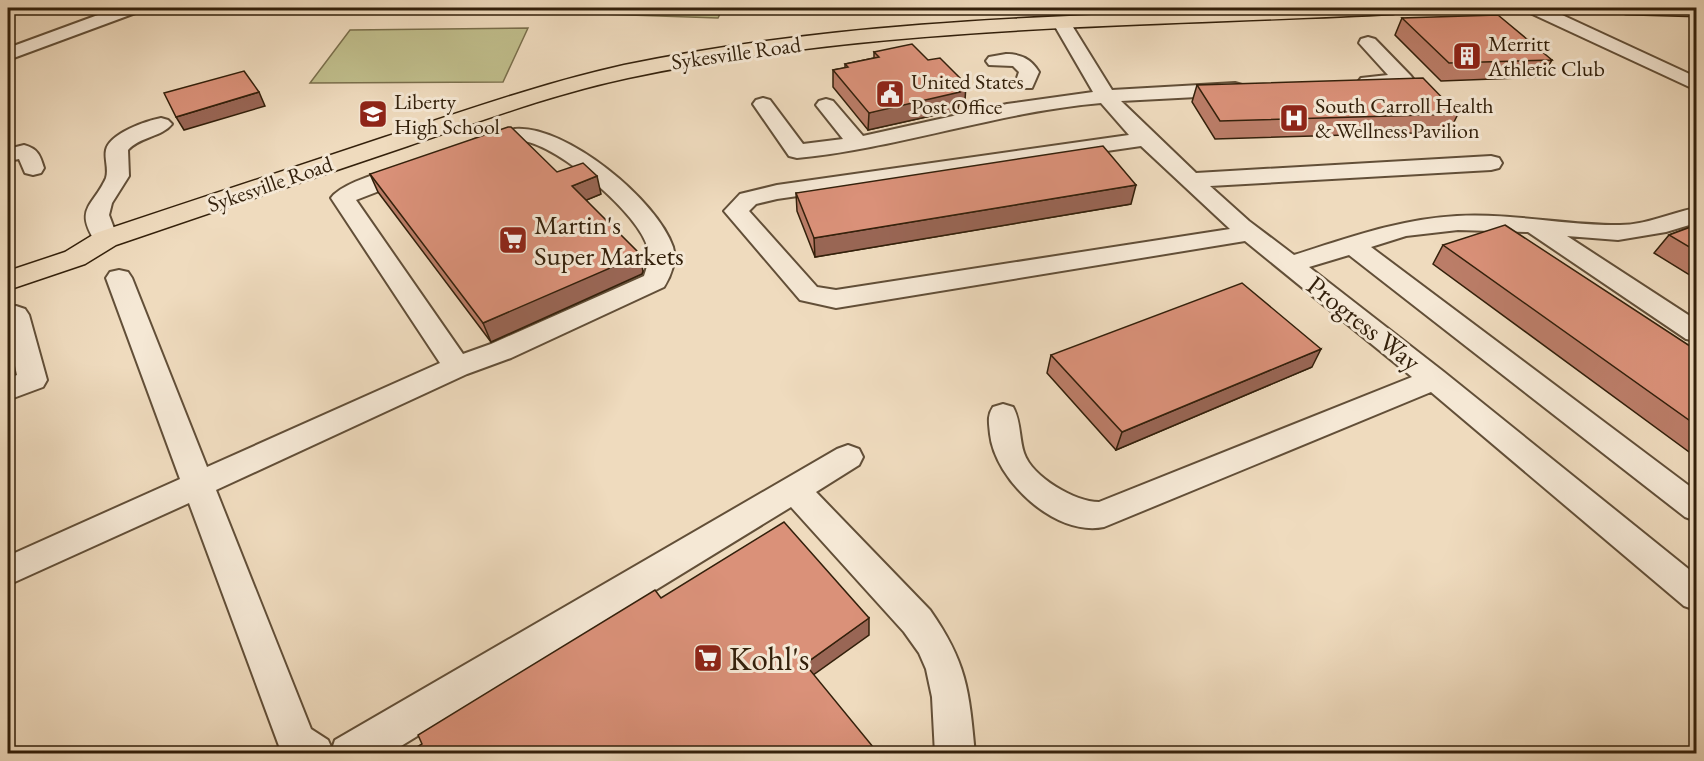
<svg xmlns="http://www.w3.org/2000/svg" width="1704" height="761" font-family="'EB Garamond',serif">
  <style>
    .green { fill: #c0be8c; stroke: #7a6f4c; stroke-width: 1.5 }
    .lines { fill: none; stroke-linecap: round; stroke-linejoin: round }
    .minor-casing { stroke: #624f38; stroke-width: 4 }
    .major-casing { stroke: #33200b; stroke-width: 3 }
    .minor { fill: #f5e8d5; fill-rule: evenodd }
    .major { fill: #efdbbe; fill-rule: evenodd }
    .wall { fill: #bb7d68; stroke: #33200b; stroke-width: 1.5 }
    .shaded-wall { fill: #965; stroke: #33200b; stroke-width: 1.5 }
    .building { fill: #da9179; stroke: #33200b; stroke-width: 1.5 }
    .labels { text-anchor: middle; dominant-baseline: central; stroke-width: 6; stroke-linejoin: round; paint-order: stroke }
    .far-poi-label { font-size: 22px; fill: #33200b; stroke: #f5e8d5; text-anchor: start }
    .far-street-label { font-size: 22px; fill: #33200b; stroke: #f5e8d5 }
    .poi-label { font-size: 27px; fill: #33200b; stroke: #f5e8d5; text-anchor: start }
    .street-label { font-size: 27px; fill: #33200b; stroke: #f5e8d5 }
    .near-poi-label { font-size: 33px; fill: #33200b; stroke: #f5e8d5; text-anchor: start }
  </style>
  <rect width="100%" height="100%" fill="#efdbbe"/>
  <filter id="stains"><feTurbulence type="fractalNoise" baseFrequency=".00333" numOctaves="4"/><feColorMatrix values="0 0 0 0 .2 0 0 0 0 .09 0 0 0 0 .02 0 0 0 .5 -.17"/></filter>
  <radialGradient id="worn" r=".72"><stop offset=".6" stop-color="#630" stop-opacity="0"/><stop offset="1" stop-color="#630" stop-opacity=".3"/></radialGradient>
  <g class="green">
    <path d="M533,8H723L718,18L540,12Z"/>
    <path d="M528,28L503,82L310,83L350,30Z"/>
  </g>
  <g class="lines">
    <g class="minor-casing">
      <g id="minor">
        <path d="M117,8H141L138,12L8,60V48Z"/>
        <path d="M1525,8H1547L1696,77V90L1528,12Z"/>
        <path d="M1062,18L1068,19L1112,90L1235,83L1242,85L1245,89L1242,93L1235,95L1121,101L1196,173L1491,156L1499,158L1502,163L1499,168L1491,170L1210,186L1249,221L1294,255C1348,238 1400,219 1457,216C1511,213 1563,225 1617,225C1644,226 1670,213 1696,208V223L1666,232L1618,240L1567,236L1696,320V341L1686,339L1528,232L1458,230L1406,236L1371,247L1696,491V521L1685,517L1349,255L1309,267L1444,372L1696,575V610L1684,606L1431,392L1104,527C1055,537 995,480 990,434C989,423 987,416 993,407L1003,404L1013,407C1021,421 1019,438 1024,453C1032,477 1075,502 1099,502L1412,377L1245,241L836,308L800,300L724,211L740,194L777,185L1129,135L1101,103C997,112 900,148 797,158L789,156L753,104L756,100L763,98L770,100L803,144L843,139L816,105L819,101L826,99L833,101L863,136L1007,104L1093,92L1053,23L1056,19ZM1141,146L1230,229L836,290L817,287L749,211L756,204L777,199Z"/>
        <path d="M1368,37L1375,39L1411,76L1414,80L1411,84L1368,88L1361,86L1358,82L1361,78L1388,75L1359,43L1361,39Z"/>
        <path d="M1006,54C1021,54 1031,59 1039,72L1032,88H1018L1015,84L1019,72L1013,66L989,65L986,61L989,57Z"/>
        <path d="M161,118L168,120L172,124C162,137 139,137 128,150L129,176L112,203L109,215L118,239L115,244L106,247L97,244C73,208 93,207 106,178C109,169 104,158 106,150C110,133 146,121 161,118Z"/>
        <path d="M515,129C566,125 657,200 673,247C677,260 671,276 664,287L511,358L467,374L216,490L311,729L328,740L332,749L335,740L837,449L848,445L859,449L863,457L859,465L816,492L930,610C967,663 969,690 975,754H935L932,697L926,669L919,653L904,632L791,507L388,754H282L189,503L8,585V556L180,479L106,278L110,272L119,270L128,272L132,278L207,467L440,363L331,198C342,182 391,169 410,164L418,166L421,171L418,176L356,200L463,354L491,344L644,276C647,267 650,258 648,249C641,215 558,145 523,141C506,139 491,154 474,150L471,145L474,140Z"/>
        <path d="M24,145C38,149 40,155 44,168L41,173L33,175L25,173L19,159L8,161V149Z"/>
        <path d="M16,306L25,309L29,315L47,380L43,387L8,400V379L17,375L8,334V308Z"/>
      </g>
    </g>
    <g class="major-casing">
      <g id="major">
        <path d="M1279,8H1403L1400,12L1393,14C1138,27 879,25 628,78C553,94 481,121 408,146C311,179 213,212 116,245L85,264L8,290V271L65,252L96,233C192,201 289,169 385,137C464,111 543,83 624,65C840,20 1060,16 1279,8Z"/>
        <path d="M1616,8H1696V16L1626,14L1619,12Z"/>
      </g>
    </g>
    <use href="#minor" class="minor"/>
    <use href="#major" class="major"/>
  </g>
  <g class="wall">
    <path d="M1402,18L1552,60L1542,77L1441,81L1395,35Z"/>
    <path d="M874,52L965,101L959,102L958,110L868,130L833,87V70L845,68V64L874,58Z"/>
    <path d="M1197,85L1458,114L1449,132L1215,139L1192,102Z"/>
    <path d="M370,174L601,194L586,200L643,271L642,274L491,342L378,192Z"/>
    <path d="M796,193L1131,204L815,257L797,211Z"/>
    <path d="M1696,225V279L1654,253L1669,235Z"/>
    <path d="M1443,245L1696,350V457L1433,264Z"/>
    <path d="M1051,355L1312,367L1116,450L1047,373Z"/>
  </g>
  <g class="shaded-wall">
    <path d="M966,84L965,101L959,102L958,110L868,130L869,113L954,86Z"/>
    <path d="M259,92L265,106L184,130L176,117Z"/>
    <path d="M597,176L601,194L577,204L572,186Z"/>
    <path d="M1136,185L1131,204L815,257L814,238Z"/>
    <path d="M639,253L643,271L642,274L491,342L483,323Z"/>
    <path d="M1321,349L1312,367L1116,450L1122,432Z"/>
    <path d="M869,618V635L806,680L805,664Z"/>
  </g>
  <g class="building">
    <path d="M1498,15L1552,60L1449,63L1402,18Z"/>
    <path d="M912,44L928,60L940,58L966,84L954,86L960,92L869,113L833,70L848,67L845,64L879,57L874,52Z"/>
    <path d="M244,71L259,92L176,117L164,93Z"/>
    <path d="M1423,78L1458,114L1220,121L1197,85Z"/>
    <path d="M508,127H511L557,172L583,163L597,176L572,186L639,253L638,256L483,323L370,174Z"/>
    <path d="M1103,146L1136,185L814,238L796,193Z"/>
    <path d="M1505,225L1696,350V425L1443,245Z"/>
    <path d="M1696,225V251L1669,235Z"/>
    <path d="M1242,283L1321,349L1122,432L1051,355Z"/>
    <path d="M784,522L869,618L805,664L878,753H407L422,744L418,735L655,590L661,598Z"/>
  </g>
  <defs>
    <g id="building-square" transform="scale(1.5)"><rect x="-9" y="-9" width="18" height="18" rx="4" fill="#8f2418" stroke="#f5e8d5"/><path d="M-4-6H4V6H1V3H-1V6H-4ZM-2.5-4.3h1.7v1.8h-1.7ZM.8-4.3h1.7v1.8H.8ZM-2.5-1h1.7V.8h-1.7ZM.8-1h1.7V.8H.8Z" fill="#fff"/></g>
    <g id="civic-square" transform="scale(1.5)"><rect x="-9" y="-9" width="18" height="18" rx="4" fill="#8f2418" stroke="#f5e8d5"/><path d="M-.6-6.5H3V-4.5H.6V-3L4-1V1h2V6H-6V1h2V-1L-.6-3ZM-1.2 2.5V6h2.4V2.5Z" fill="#fff"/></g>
    <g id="school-square" transform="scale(1.5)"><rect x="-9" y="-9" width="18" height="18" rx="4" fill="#8f2418" stroke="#f5e8d5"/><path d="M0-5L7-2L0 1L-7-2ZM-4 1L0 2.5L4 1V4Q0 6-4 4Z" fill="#fff"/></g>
    <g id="hospital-square" transform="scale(1.5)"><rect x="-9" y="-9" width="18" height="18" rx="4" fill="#8f2418" stroke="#f5e8d5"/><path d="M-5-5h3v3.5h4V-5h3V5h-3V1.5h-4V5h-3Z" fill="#fff"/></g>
    <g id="supermarket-square" transform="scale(1.5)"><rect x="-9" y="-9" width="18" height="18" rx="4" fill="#8f2418" stroke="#f5e8d5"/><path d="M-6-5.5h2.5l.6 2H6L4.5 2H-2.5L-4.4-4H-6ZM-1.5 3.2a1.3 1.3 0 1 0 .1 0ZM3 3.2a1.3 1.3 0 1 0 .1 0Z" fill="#fff"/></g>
  </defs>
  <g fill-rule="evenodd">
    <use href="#building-square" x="1467" y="56"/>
    <use href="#civic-square" x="890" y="94"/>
    <use href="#school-square" x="373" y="114"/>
    <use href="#hospital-square" x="1294" y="118"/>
    <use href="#supermarket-square" x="513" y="240"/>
    <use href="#supermarket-square" x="708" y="658"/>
  </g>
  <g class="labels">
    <g class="far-poi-label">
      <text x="1488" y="43">Merritt<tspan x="1488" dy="25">Athletic Club</tspan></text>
      <text x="911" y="81">United States<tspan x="911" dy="25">Post Office</tspan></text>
      <text x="394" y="101">Liberty<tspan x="394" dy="25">High School</tspan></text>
      <text x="1315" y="105">South Carroll Health<tspan x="1315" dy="25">&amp; Wellness Pavilion</tspan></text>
    </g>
    <g class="far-street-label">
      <text transform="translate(736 53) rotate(-8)">Sykesville Road</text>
      <text transform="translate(270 184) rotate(-19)">Sykesville Road</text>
    </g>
    <g class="poi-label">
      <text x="534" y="224">Martin's<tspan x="534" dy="31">Super Markets</tspan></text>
    </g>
    <g class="street-label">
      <text transform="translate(1364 323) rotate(38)">Progress Way</text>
    </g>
    <g class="near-poi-label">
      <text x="729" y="658">Kohl's</text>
    </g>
  </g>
  <rect width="1704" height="761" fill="none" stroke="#efdbbe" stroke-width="30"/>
  <rect x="9" y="9" width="1686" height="743" fill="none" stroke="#33200b" stroke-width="3"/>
  <rect x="15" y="15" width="1674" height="731" fill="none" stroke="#33200b" stroke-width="1.5"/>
  <rect width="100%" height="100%" filter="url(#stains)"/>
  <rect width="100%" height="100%" fill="url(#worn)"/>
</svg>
